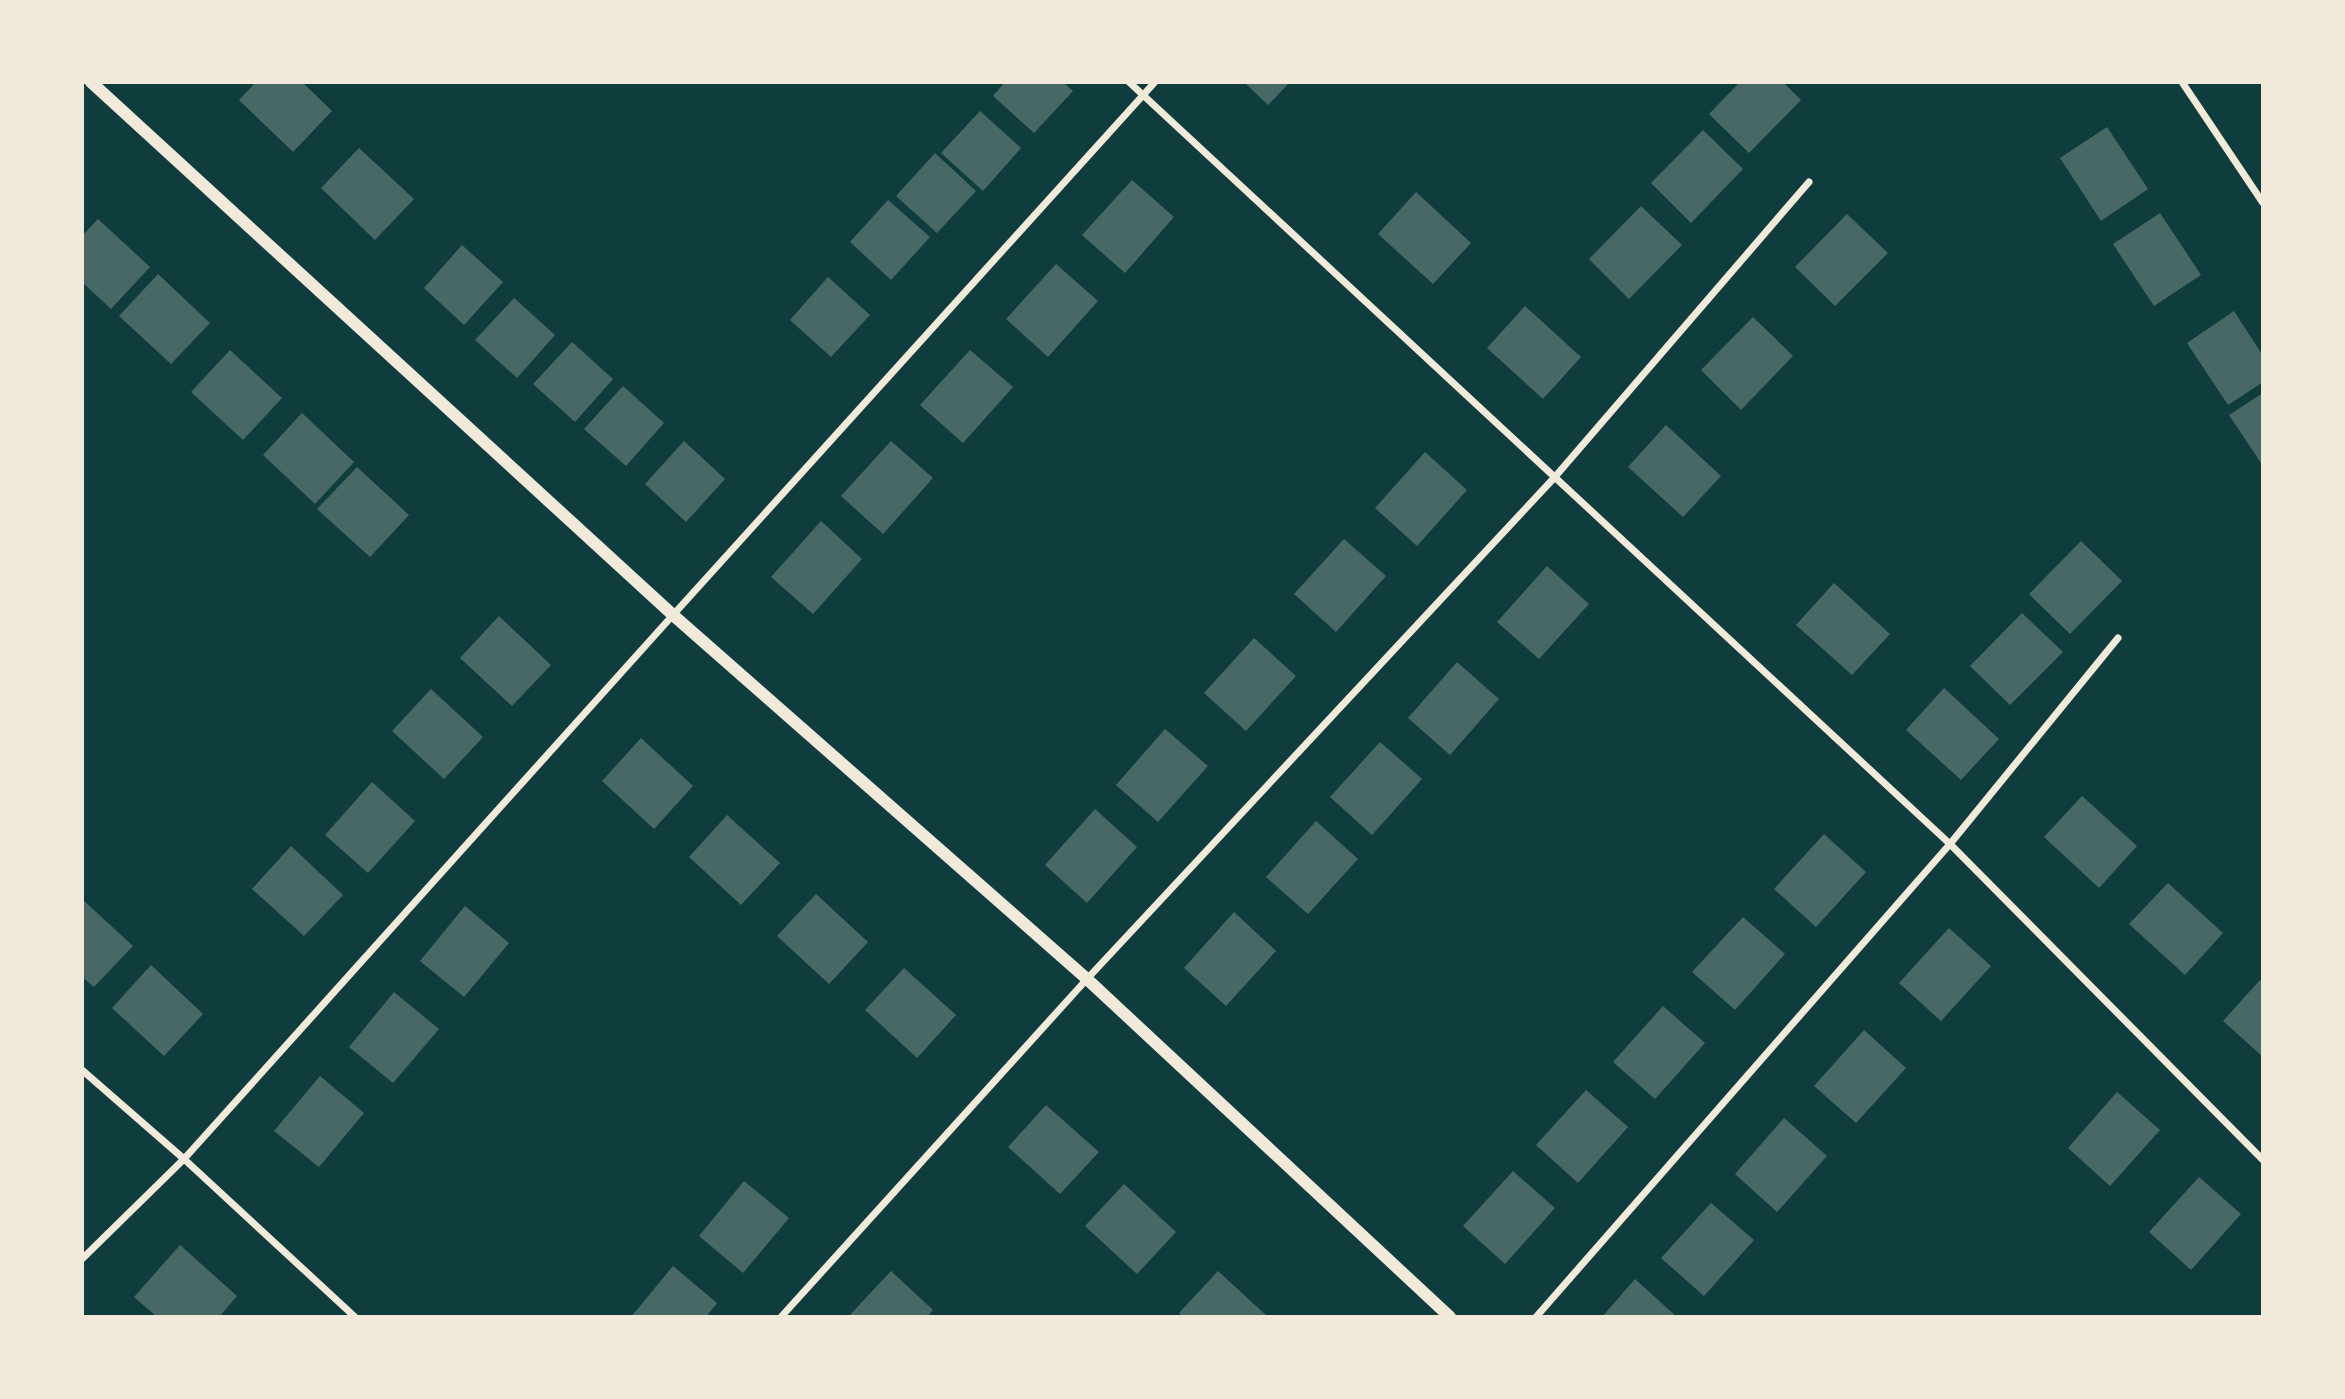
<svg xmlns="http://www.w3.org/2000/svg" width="2345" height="1399" font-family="'DejaVu Sans',sans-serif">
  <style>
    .building { fill: #486865 }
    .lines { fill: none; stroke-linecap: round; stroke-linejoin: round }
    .minor { stroke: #f1e9da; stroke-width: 7 }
    .tertiary { stroke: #f1e9da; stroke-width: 12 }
  </style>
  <rect width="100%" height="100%" fill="#0f3d3e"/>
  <g class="building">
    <path d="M256,82H302L332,111L293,152L239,100Z"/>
    <path d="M1005,82H1063L1073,91L1034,133L993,96Z"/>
    <path d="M1244,82H1290L1268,105Z"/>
    <path d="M1740,82H1783L1801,100L1749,153L1709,114Z"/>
    <path d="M980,111L1021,148L983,191L941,153Z"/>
    <path d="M2107,127L2148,189L2101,221L2060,158Z"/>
    <path d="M1703,130L1743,169L1691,223L1651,183Z"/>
    <path d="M359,148L414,199L375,240L321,188Z"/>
    <path d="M935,153L976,191L937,233L896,196Z"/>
    <path d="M1132,180L1174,217L1125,273L1082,235Z"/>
    <path d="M1416,192L1471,243L1433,284L1378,234Z"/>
    <path d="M888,200L930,237L891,280L850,242Z"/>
    <path d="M1641,206L1682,245L1629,299L1589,259Z"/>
    <path d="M2160,213L2201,275L2154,306L2113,244Z"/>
    <path d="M1847,214L1888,253L1835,306L1795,267Z"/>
    <path d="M98,219L150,267L111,309L82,282V236Z"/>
    <path d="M462,245L503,282L464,325L424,288Z"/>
    <path d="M1056,264L1098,301L1048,357L1006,319Z"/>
    <path d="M158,274L210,323L171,364L119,316Z"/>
    <path d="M828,277L870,315L831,357L790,320Z"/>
    <path d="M514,298L555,335L517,378L475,340Z"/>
    <path d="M1525,306L1581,357L1543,399L1487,348Z"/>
    <path d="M2234,311L2263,356V382L2228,405L2187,343Z"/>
    <path d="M1753,317L1793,356L1741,410L1701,370Z"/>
    <path d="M572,342L613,379L575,422L533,384Z"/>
    <path d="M230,350L282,398L243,440L191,392Z"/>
    <path d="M970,350L1013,387L963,443L920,405Z"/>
    <path d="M623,386L664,423L626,466L584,429Z"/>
    <path d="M2263,393V466L2229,415Z"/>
    <path d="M302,413L354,462L315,504L263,455Z"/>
    <path d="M1666,425L1721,476L1683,517L1628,467Z"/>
    <path d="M684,441L725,479L686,522L645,484Z"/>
    <path d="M891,441L933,478L883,534L841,496Z"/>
    <path d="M1425,452L1467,490L1417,546L1375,508Z"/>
    <path d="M357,467L409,515L370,557L317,509Z"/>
    <path d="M821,521L862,559L813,614L771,577Z"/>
    <path d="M1344,539L1386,576L1336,632L1294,594Z"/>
    <path d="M2081,541L2122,581L2070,634L2029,594Z"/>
    <path d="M1547,566L1589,604L1539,659L1497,622Z"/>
    <path d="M1834,583L1890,634L1852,675L1796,625Z"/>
    <path d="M2022,613L2063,652L2010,705L1970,666Z"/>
    <path d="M499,616L551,665L512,706L460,658Z"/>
    <path d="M1254,638L1296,676L1246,731L1204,693Z"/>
    <path d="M1457,662L1499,699L1450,755L1408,718Z"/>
    <path d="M1944,688L1999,739L1961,780L1906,730Z"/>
    <path d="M431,689L483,737L444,779L392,731Z"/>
    <path d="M1165,729L1208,766L1158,822L1116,785Z"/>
    <path d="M641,738L693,786L654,829L602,781Z"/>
    <path d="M1380,742L1422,779L1372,835L1330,797Z"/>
    <path d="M372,782L415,821L368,873L325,835Z"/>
    <path d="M2082,796L2137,846L2099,888L2044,837Z"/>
    <path d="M1095,809L1137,847L1087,903L1045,865Z"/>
    <path d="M727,815L780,863L741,905L689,857Z"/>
    <path d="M1316,821L1358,859L1308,914L1266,877Z"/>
    <path d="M1824,834L1866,872L1816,927L1774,889Z"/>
    <path d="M291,846L343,895L304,936L252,889Z"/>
    <path d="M2168,883L2223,933L2185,975L2129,924Z"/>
    <path d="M816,894L868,942L829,984L777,936Z"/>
    <path d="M82,899L133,946L94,987L82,977Z"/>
    <path d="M465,906L509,943L464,997L420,961Z"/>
    <path d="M1234,912L1276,951L1226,1006L1184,968Z"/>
    <path d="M1743,917L1785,954L1735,1010L1692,972Z"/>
    <path d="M1949,928L1991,966L1941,1021L1899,983Z"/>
    <path d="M151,965L203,1014L164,1056L112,1008Z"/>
    <path d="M904,968L956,1015L917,1058L865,1010Z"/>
    <path d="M2260,980L2263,982V1057L2223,1021Z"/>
    <path d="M394,992L439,1029L393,1083L349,1047Z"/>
    <path d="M1663,1006L1705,1043L1655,1099L1613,1062Z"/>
    <path d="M1864,1030L1906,1068L1856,1123L1814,1086Z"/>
    <path d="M320,1076L364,1113L319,1167L274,1131Z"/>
    <path d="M1586,1090L1628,1127L1578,1183L1536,1145Z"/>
    <path d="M2117,1092L2160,1130L2110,1186L2068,1148Z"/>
    <path d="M1046,1105L1099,1152L1060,1194L1008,1147Z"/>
    <path d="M1784,1118L1827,1156L1777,1212L1735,1174Z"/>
    <path d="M1513,1171L1555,1208L1505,1264L1463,1226Z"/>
    <path d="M2199,1177L2241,1214L2191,1270L2149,1232Z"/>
    <path d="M744,1181L789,1218L743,1273L699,1236Z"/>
    <path d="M1124,1184L1176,1232L1137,1274L1085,1226Z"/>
    <path d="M1711,1203L1754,1240L1704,1296L1661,1258Z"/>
    <path d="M180,1245L237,1296L219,1317H157L134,1297Z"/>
    <path d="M673,1266L717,1303L706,1317H631Z"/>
    <path d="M891,1271L933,1310L927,1317H848Z"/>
    <path d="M1218,1271L1268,1317H1183L1179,1313Z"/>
    <path d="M1635,1279L1677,1317H1602Z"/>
  </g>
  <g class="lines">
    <g class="minor">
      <path d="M1129,82L1950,844L2263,1160"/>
      <path d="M2182,82L2263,203"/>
      <path d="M82,1070L184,1159L355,1317"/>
      <path d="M82,1259L184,1159L673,615L1155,82"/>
      <path d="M781,1317L1087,979L1554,478L1809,182"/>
      <path d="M1536,1317L1950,844L2118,638"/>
    </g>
    <path class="tertiary" d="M91,82L673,615L1087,979L1450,1317"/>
  </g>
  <rect width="2345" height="1399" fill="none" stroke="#f1e9da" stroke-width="168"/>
</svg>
